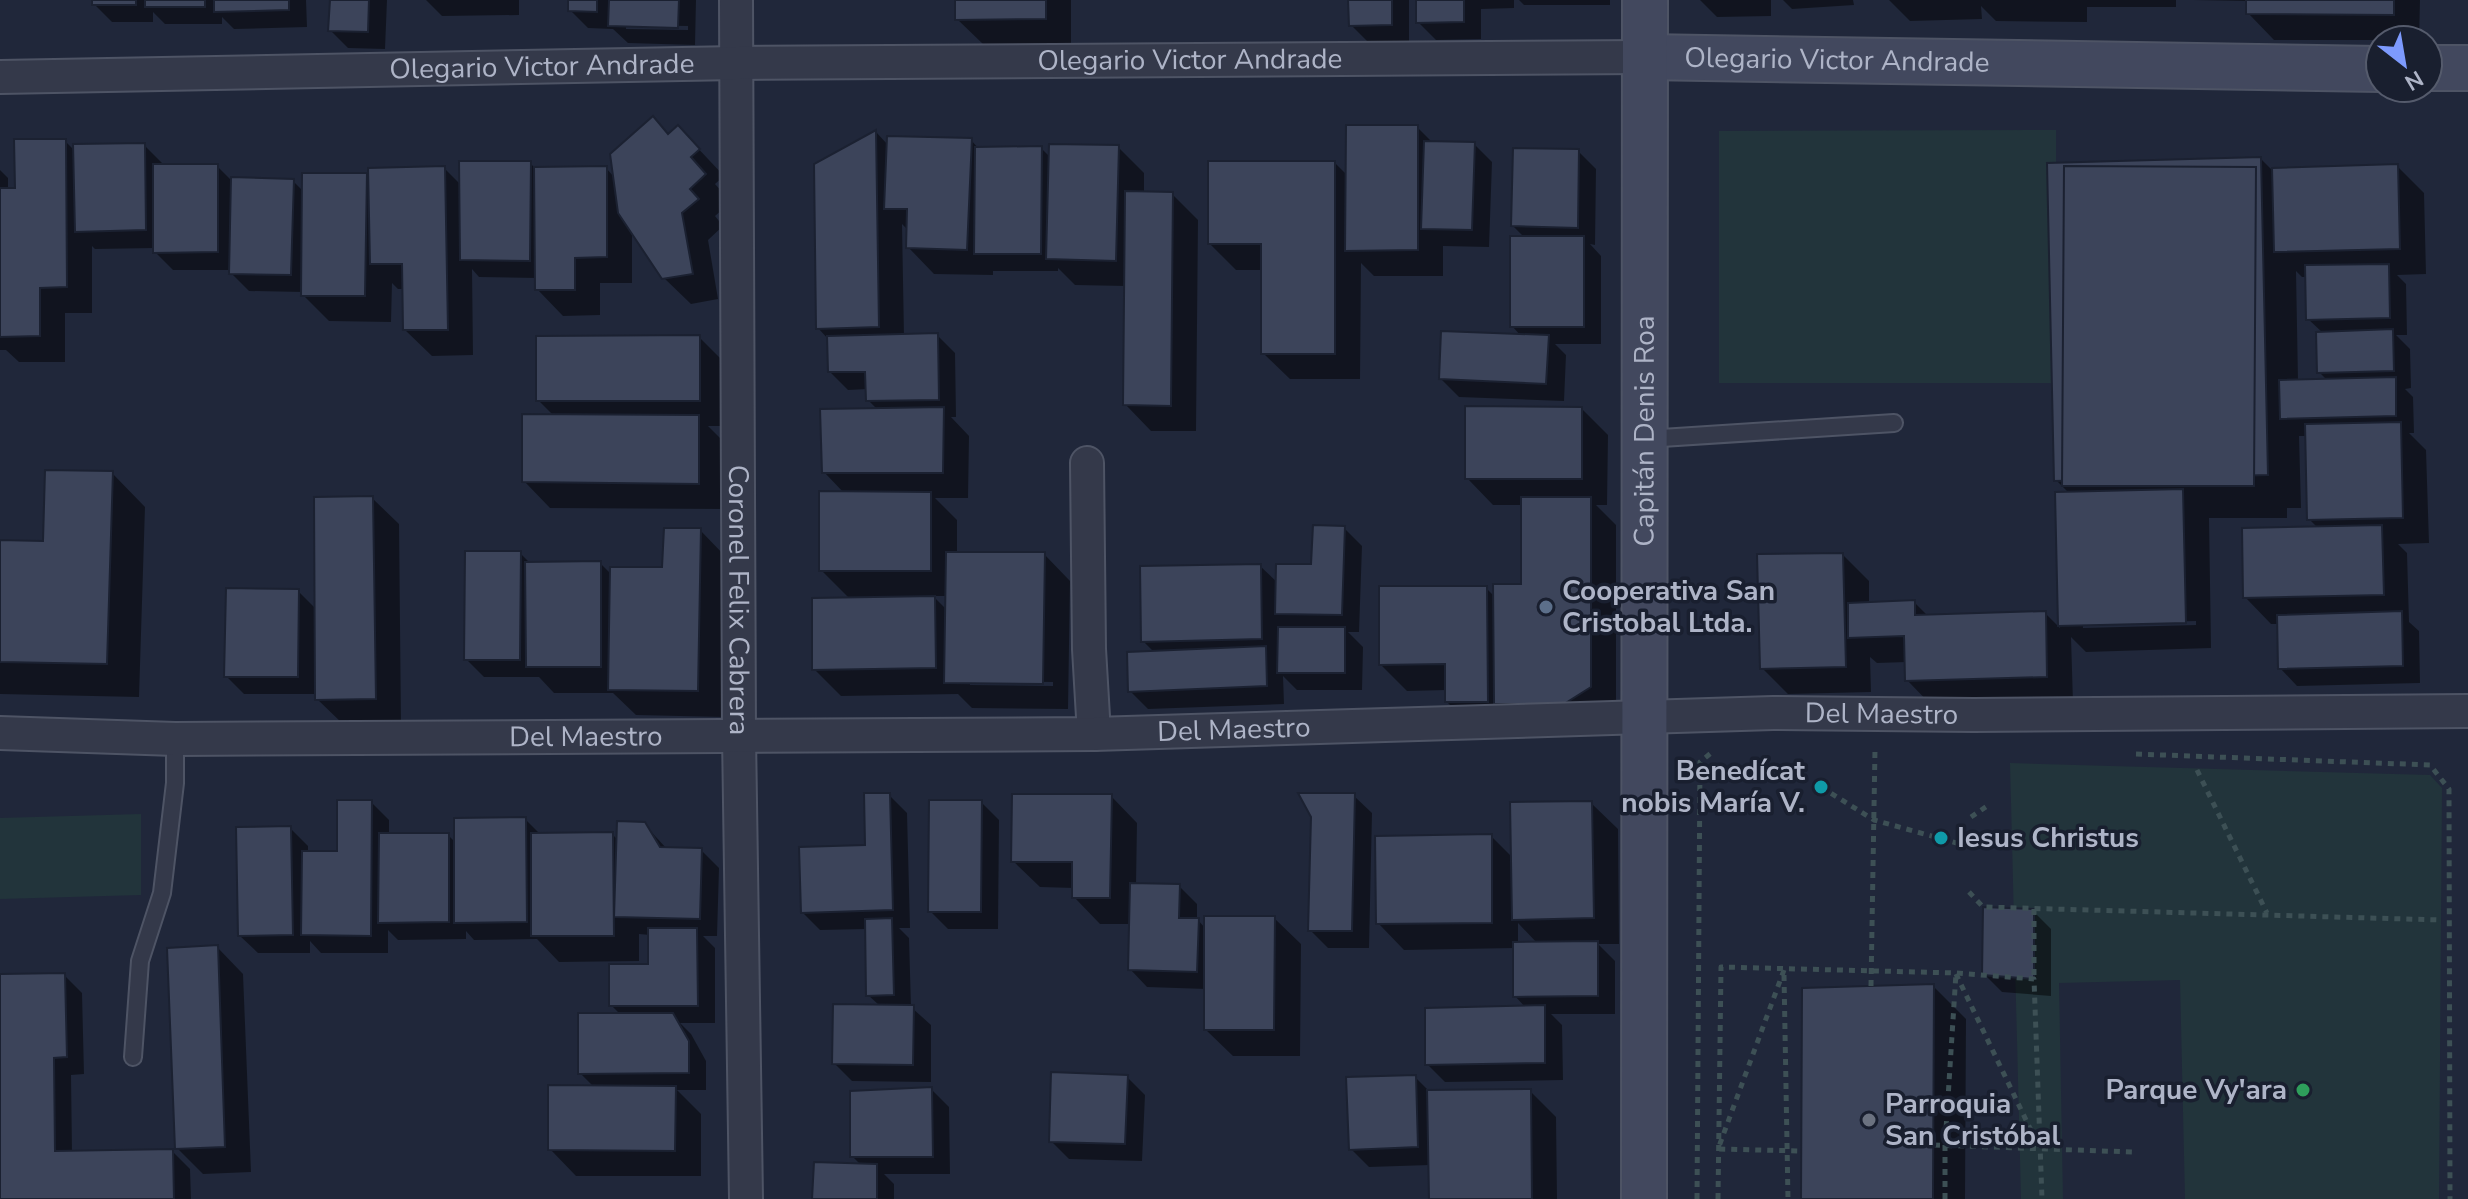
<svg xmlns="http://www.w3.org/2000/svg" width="2468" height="1199" font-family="'Nunito Sans',sans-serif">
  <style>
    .green { fill: #22343b }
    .shadow { fill: #0007; fill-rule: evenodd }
    .building { fill: #3c445a; stroke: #1b2131; stroke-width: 2 }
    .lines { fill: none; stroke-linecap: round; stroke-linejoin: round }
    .lane-casing { stroke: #4e5465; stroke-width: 20 }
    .street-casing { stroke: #4e5465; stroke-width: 36 }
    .secondary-casing { stroke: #4e5465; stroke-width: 48 }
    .path { stroke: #3d5055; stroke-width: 5; stroke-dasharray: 6 6; stroke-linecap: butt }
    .lane { stroke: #34394a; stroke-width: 16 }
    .street { stroke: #34394a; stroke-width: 32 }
    .secondary { stroke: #42485e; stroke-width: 44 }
    .service-dot { fill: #5c6f8a; stroke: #191f2f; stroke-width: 3 }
    .culture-dot { fill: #0f9aa8; stroke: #191f2f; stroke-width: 3 }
    .leisure-dot { fill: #2e9e5b; stroke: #191f2f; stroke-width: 3 }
    .worship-dot { fill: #6b7280; stroke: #191f2f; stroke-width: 3 }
    .labels { text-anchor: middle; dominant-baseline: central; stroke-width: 7; stroke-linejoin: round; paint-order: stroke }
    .street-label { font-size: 28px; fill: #aeb4c7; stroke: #191f2f }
    .poi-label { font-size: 28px; font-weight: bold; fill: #aeb4c7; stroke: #191f2f; text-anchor: start }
  </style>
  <rect width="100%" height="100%" fill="#20273a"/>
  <g class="green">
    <path d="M2056,130V383H1719V131Z"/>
    <path d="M2010,763L2430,775L2442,788L2439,1199H2185L2180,980L2059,983L2063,1199H2021Z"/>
    <path d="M141,814V895L0,899V818Z"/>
  </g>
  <g class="shadow">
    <path d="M94,0H306L307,27L234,29L222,17V24H165L153,12V22H112L94,4Z"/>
    <path d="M332,0H387L385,49L348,48L330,30Z"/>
    <path d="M426,0H519V15L442,16Z"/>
    <path d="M570,0H696L695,45L628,43L613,29L588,28L570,10ZM626,25L688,26V30L626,29Z"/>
    <path d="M957,0H1071V44L984,45L957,19Z"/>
    <path d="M1350,0H1409V42L1369,43L1351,25Z"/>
    <path d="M1418,0H1514V8L1481,9V39L1436,40L1418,22Z"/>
    <path d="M1519,0H1610V5H1524Z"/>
    <path d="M1700,0H1771V16L1717,17Z"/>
    <path d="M1783,0H1853L1854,5L1792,9Z"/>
    <path d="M1889,0H2176V7H2087V22L1996,21L1981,6L1982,19L1910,21Z"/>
    <path d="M2193,0H2420L2419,40H2274L2248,13V1Z"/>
    <path d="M678,127L724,176L715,184L731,202L715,216L723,226L708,240L718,299L691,304L664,278L632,231V283H600V315L563,316L537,289V278L479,277L472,269L473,355L432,356L405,330V289H398L392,283L391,322L329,321L303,295V292L249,291L231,273V270H173L155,252V248L95,249L92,246V313H65V362H19L6,350H0V170L8,178V190H17L65,141L75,151L144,145L162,163V166H217L230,179L293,181L304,192V175H370L444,168L461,185L530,163L536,169L606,168L615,178Z"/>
    <path d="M1417,127L1433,143L1474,144L1492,162L1489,247L1443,246V276H1374L1361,263L1360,379H1290L1263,353V270H1236L1210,244L1335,163L1348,176Z"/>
    <path d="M876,132L888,145L971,140L979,149L1041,148L1051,158L1118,147L1144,173V194H1172L1198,220L1196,431H1151L1125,404L1126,286L1075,285L1058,268V271H993V275L934,274L908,247L909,231L902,224L904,336L937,335L955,353L956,417H951L969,436L968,498H935L957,520V554H1044L1070,581L1068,709L972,708L958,694L841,696L814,669L850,599L821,570L844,493L824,472L878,410L868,400V389L848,390L830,372L829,340L818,328ZM933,596H947V610ZM970,681L1053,682V686L970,685Z"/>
    <path d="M1578,151L1596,169L1595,245L1590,244L1601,256V344H1555L1566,355L1564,401L1459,397L1441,379L1521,336L1512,326L1525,238L1513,226Z"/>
    <path d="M2261,159L2272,170L2397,166L2424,193L2426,274L2397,275L2406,284L2407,335H2396L2410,349L2411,388L2405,389L2413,397L2414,433H2409L2426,450L2429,543L2398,544L2407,553L2409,622L2419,631L2420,683L2297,686L2280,668L2279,624H2271L2245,597L2318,528L2309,519L2308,436H2299L2301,508H2287V518H2209L2211,648L2086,652L2071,637L2073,703L1933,707L1907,680V662L1877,663L1870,657L1871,692L1788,694L1762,668L1843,555L1869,581V604L1914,602L1928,616L2045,613L2060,628L2057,494H2070L2056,480ZM2296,271L2302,277H2308V319L2323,333L2319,372L2327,380L2298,381ZM2196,621V625L2083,628V624Z"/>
    <path d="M699,337L726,364V426H708L725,443L724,509L550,508L524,481L554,416L538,400Z"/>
    <path d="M1581,408L1608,435L1607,505H1596L1616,525V714L1473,728L1447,702V690L1407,691L1381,665L1486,588L1495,597L1523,586V505H1493L1467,478Z"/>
    <path d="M112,473L145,507L139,697L0,694V542L45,543Z"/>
    <path d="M372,498L399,524L401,725H344L317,699V694H244L226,676L298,591L317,610Z"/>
    <path d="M1344,528L1362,546L1359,632H1348L1363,647L1362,690H1297L1283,676L1284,704L1148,709L1130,691L1155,653L1143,641L1260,566L1278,583L1313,566Z"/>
    <path d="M700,530L726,557L724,717L636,715L613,693H554L539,677H484L466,659L520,553L531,564L600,563L612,575L664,569Z"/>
    <path d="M889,795L907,813L910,928H899L909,938L911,1007L931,1025V1082L852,1081L834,1063L880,1006L868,995L867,929L820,930L803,913L867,847Z"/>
    <path d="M1111,796L1137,823L1136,885L1179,886L1197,904V919L1206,929L1274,918L1301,944L1300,1056H1233L1206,1030V989L1147,987L1130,969L1131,924H1100L1074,897V888L1040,887L1013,861Z"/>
    <path d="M1354,796L1372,813L1369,948H1328L1310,930Z"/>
    <path d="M371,802L389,820V835H448L456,843L525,819L541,835L612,834L619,841L644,824L667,849L701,850L719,868L717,936H703L715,948V1023H680L691,1034L706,1061V1090H677L701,1114V1176H576L550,1149L594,1087L580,1073L621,1015L611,1005L650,966V935L639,934V961L559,962L537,939L474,940L466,931V939L398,940L388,930V953H321L310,941V953H258L240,936L290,828L308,846V853H339Z"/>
    <path d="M981,802L999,820L998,929H948L930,911Z"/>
    <path d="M1591,803L1618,829L1619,944H1598L1615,961V1014H1551L1562,1025L1563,1080L1445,1082L1427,1064L1526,1008L1515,996V948L1404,950L1378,923L1491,836L1513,858ZM1518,923L1538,944H1518Z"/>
    <path d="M2033,911L2051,929V996L2002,992L1984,974Z"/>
    <path d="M217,947L243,974L251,1172L203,1174L177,1148Z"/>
    <path d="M64,975L82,993L84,1074L71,1075L72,1153L172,1151L190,1169L191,1199H0V976Z"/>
    <path d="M1933,986L1966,1019L1965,1199H1803Z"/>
    <path d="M1127,1077L1145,1095L1142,1161L1069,1159L1051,1141Z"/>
    <path d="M1415,1077L1430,1092L1530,1091L1556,1117L1557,1199H1431L1430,1165L1369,1167L1351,1149Z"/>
    <path d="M931,1089L949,1107L950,1174H884L894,1184V1199H815L862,1166L852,1156Z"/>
  </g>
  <g class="building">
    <rect x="92" y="0" width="44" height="5"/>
    <rect x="145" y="0" width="60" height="7"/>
    <path d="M214,0H289V10L214,12Z"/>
    <path d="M330,0H369L368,32L328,31Z"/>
    <path d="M568,0H597V12L568,11Z"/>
    <path d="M609,0H679L678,28L608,26Z"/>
    <path d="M955,0H1046V19L955,20Z"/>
    <path d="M1348,0H1392V25L1349,26Z"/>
    <path d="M1416,0H1464V22L1416,23Z"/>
    <path d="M2246,0H2394V15L2246,14Z"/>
    <path d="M653,116L668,134L678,125L700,149L691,157L706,174L690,189L699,199L682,213L693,274L662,279L618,213L610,154Z"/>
    <path d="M1346,125H1418V250L1345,251Z"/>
    <path d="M876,130L879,327L816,329L814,164Z"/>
    <path d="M887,136L972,138L967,250L906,248L907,209H884Z"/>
    <path d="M14,139H66L67,287L40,288V336L0,337V188H15Z"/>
    <path d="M1424,141L1475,142L1472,230L1421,229Z"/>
    <path d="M145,143L146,230L75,232L73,144Z"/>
    <path d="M1049,144L1119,145L1116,261L1046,259Z"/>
    <path d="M1042,146L1041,254H974L975,147Z"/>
    <path d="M1513,148L1579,149L1578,228L1511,226Z"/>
    <path d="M2261,157L2268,475L2054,481L2047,163Z"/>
    <path d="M459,161H531L530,261L460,260Z"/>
    <path d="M1208,161H1335V354H1261V244H1208Z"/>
    <path d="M153,164H218V252L153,253Z"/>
    <path d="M2398,164L2400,249L2274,252L2272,168Z"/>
    <path d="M445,166L448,330H403L402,264H370L368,168Z"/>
    <path d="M607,166V257L575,258V290H535L534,167Z"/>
    <path d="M2064,166L2256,167L2254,486H2062Z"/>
    <path d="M302,173H367L365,296H301Z"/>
    <path d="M231,177L294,179L291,275L229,274Z"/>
    <path d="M1125,191L1173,192L1171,406L1123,405Z"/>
    <rect x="1510" y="236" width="74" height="91"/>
    <path d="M2389,264L2390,318L2306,320L2305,265Z"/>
    <path d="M2393,329L2394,371L2317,373L2316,332Z"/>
    <path d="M1441,331L1549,335L1546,384L1439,379Z"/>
    <path d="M938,333L939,400L866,401L865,372H828L827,336Z"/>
    <path d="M700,335V401H536V336Z"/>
    <path d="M2396,377V416L2280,419L2279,380Z"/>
    <path d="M1465,406L1582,407V479H1465Z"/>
    <path d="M944,407L943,473H822L820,409Z"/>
    <path d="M522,414L699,415V484L522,482Z"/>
    <path d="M2401,422L2403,518L2307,520L2305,424Z"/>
    <path d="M45,470L113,471L107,664L0,662V540L43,541Z"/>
    <path d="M2183,489L2186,623L2058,626L2055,492Z"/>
    <path d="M819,491L931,492V571H819Z"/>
    <path d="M373,496L376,699L315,700L314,497Z"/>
    <path d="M1521,497H1591V687L1564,704H1494L1493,584H1521Z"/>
    <path d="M1313,525L1345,526L1342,615L1275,614L1276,564H1311Z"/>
    <path d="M2382,525L2384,595L2243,598L2242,528Z"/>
    <path d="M664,528H701L698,691L608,690L610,567H662Z"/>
    <path d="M465,551H521L520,660H464Z"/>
    <path d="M946,552H1045L1043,684L944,683Z"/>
    <path d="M1843,553L1846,667L1760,669L1757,554Z"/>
    <path d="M601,561V667H526L525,562Z"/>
    <path d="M1261,564L1262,639L1141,642L1140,566Z"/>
    <path d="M1379,586H1487L1488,702H1445V664L1379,665Z"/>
    <path d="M226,588L299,589L298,677H224Z"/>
    <path d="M935,596L936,668L812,670V598Z"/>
    <path d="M1915,600V615L2046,611L2047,677L1905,681L1904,636L1848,638V603Z"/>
    <path d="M2402,611L2403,666L2278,669L2277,615Z"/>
    <path d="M1278,627H1345V673H1277Z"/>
    <path d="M1266,646L1267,686L1128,692L1127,652Z"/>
    <path d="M864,793H890L893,910L801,913L799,847L865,845Z"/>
    <path d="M1298,793H1355L1352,931H1308L1311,817Z"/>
    <path d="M1012,794H1112L1110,898H1072V862H1011Z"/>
    <path d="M337,800H372L371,936L301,935L302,851H337Z"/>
    <path d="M929,800H982L981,912H928Z"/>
    <path d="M1592,801L1594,918L1512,920L1510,802Z"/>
    <path d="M526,817L527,922L454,923V818Z"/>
    <path d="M617,821L645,822L660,847L702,848L700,919L614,917Z"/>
    <path d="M291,826L293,935L238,936L236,827Z"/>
    <path d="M613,832L614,936H531V833Z"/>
    <path d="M379,833H449V922L378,923Z"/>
    <path d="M1492,834V923L1376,924L1375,836Z"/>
    <path d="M1130,883L1180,884L1179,918H1199L1197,972L1128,970Z"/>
    <path d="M1983,907L2034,909V979L1982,975Z"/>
    <path d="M1204,916H1275L1274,1030H1204Z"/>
    <path d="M892,918L894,995L866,996L865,919Z"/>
    <path d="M648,928H697L698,1006H609V964H648Z"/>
    <path d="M1598,941V996L1513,997V942Z"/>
    <path d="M218,945L225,1147L175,1149L167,948Z"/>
    <path d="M65,973L67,1057L54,1058L55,1151L173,1149L174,1199H0V974Z"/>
    <path d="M1934,984L1933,1199H1801L1802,988Z"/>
    <path d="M833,1004L914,1005L913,1065L832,1064Z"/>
    <path d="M1545,1005V1063L1425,1065V1008Z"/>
    <path d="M578,1013H673L689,1041V1073L578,1074Z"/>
    <path d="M1051,1072L1128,1075L1125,1144L1049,1142Z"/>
    <path d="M1416,1075L1418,1147L1349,1150L1346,1077Z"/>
    <path d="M548,1085L676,1086L675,1151L548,1150Z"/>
    <path d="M932,1087L933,1157H850V1091Z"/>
    <path d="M1531,1089L1532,1199H1429L1427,1090Z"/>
    <path d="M814,1162L877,1164V1199H812Z"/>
  </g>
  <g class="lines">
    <g class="lane-casing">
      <g id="lane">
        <path d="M1646,439L1894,423"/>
        <path d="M133,1057L140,961L162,893L175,783V739"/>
      </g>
    </g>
    <g class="street-casing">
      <g id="street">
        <path id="s1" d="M736,0L739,736L746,1199"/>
        <path id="s2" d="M0,77L736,63L1645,57"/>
        <path d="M1087,463L1089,649L1094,734"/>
        <path id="s3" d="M0,733L175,739L1094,734L1773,713L1974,715L2468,711"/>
      </g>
    </g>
    <g class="secondary-casing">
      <g id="secondary">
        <path id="s4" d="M1645,57L2380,69"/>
        <path d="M2428,68H2468"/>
        <path id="s5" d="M1644,1199L1645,0"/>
      </g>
    </g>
    <g class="path">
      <path d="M2136,754L2430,765L2449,789L2450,1199"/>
      <path d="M2197,770L2267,913"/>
      <path d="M1821,787L1874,820L1971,847"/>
      <path d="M1971,817L1990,804"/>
      <path d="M1969,892L1983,907L2441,920"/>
      <path d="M2034,909V979"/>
      <path d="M1784,970L1718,1149L1802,1151"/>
      <path d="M1956,974L2038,1145"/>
      <path d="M1784,975L1788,1199"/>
      <path d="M1871,986L1875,749"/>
      <path d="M1934,1145L2132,1152"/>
      <path d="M1697,1199L1700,762L1711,753"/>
      <path d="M1718,1199L1721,967L1956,973L2034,979L2042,1199"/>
      <path d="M1945,1199V1145L1956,973"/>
    </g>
    <use href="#lane" class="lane"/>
    <use href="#street" class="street"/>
    <use href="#secondary" class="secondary"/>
  </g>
  <circle class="service-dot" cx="1546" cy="607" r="8"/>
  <g class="culture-dot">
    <circle cx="1821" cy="787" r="8"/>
    <circle cx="1941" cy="838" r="8"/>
  </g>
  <circle class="leisure-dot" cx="2303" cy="1090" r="8"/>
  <circle class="worship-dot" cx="1869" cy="1120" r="8"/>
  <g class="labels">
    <g class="street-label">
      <text stroke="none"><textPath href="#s4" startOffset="192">Olegario Victor Andrade</textPath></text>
      <text stroke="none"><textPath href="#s2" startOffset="1190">Olegario Victor Andrade</textPath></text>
      <text stroke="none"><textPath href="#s2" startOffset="542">Olegario Victor Andrade</textPath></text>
      <text stroke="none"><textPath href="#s5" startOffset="768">Capitán Denis Roa</textPath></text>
      <text stroke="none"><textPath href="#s1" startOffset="600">Coronel Felix Cabrera</textPath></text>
      <text stroke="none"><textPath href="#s3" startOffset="1882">Del Maestro</textPath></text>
      <text stroke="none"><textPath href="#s3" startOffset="1234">Del Maestro</textPath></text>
      <text stroke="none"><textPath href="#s3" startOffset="586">Del Maestro</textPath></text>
    </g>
    <g class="poi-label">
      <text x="1562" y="591">Cooperativa San<tspan x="1562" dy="32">Cristobal Ltda.</tspan></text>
      <text x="1805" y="771" text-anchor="end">Benedícat<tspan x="1805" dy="32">nobis María V.</tspan></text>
      <text x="1957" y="838">Iesus Christus</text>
      <text x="2287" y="1090" text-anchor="end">Parque Vy'ara</text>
      <text x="1885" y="1104">Parroquia<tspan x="1885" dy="32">San Cristóbal</tspan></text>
    </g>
  </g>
  <g transform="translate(2404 64) rotate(149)"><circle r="38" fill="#191f2f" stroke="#555b6c" stroke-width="2"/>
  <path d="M0-6L14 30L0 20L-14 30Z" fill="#7d9afd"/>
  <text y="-12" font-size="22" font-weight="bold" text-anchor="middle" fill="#aeb4c7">N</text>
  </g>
</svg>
